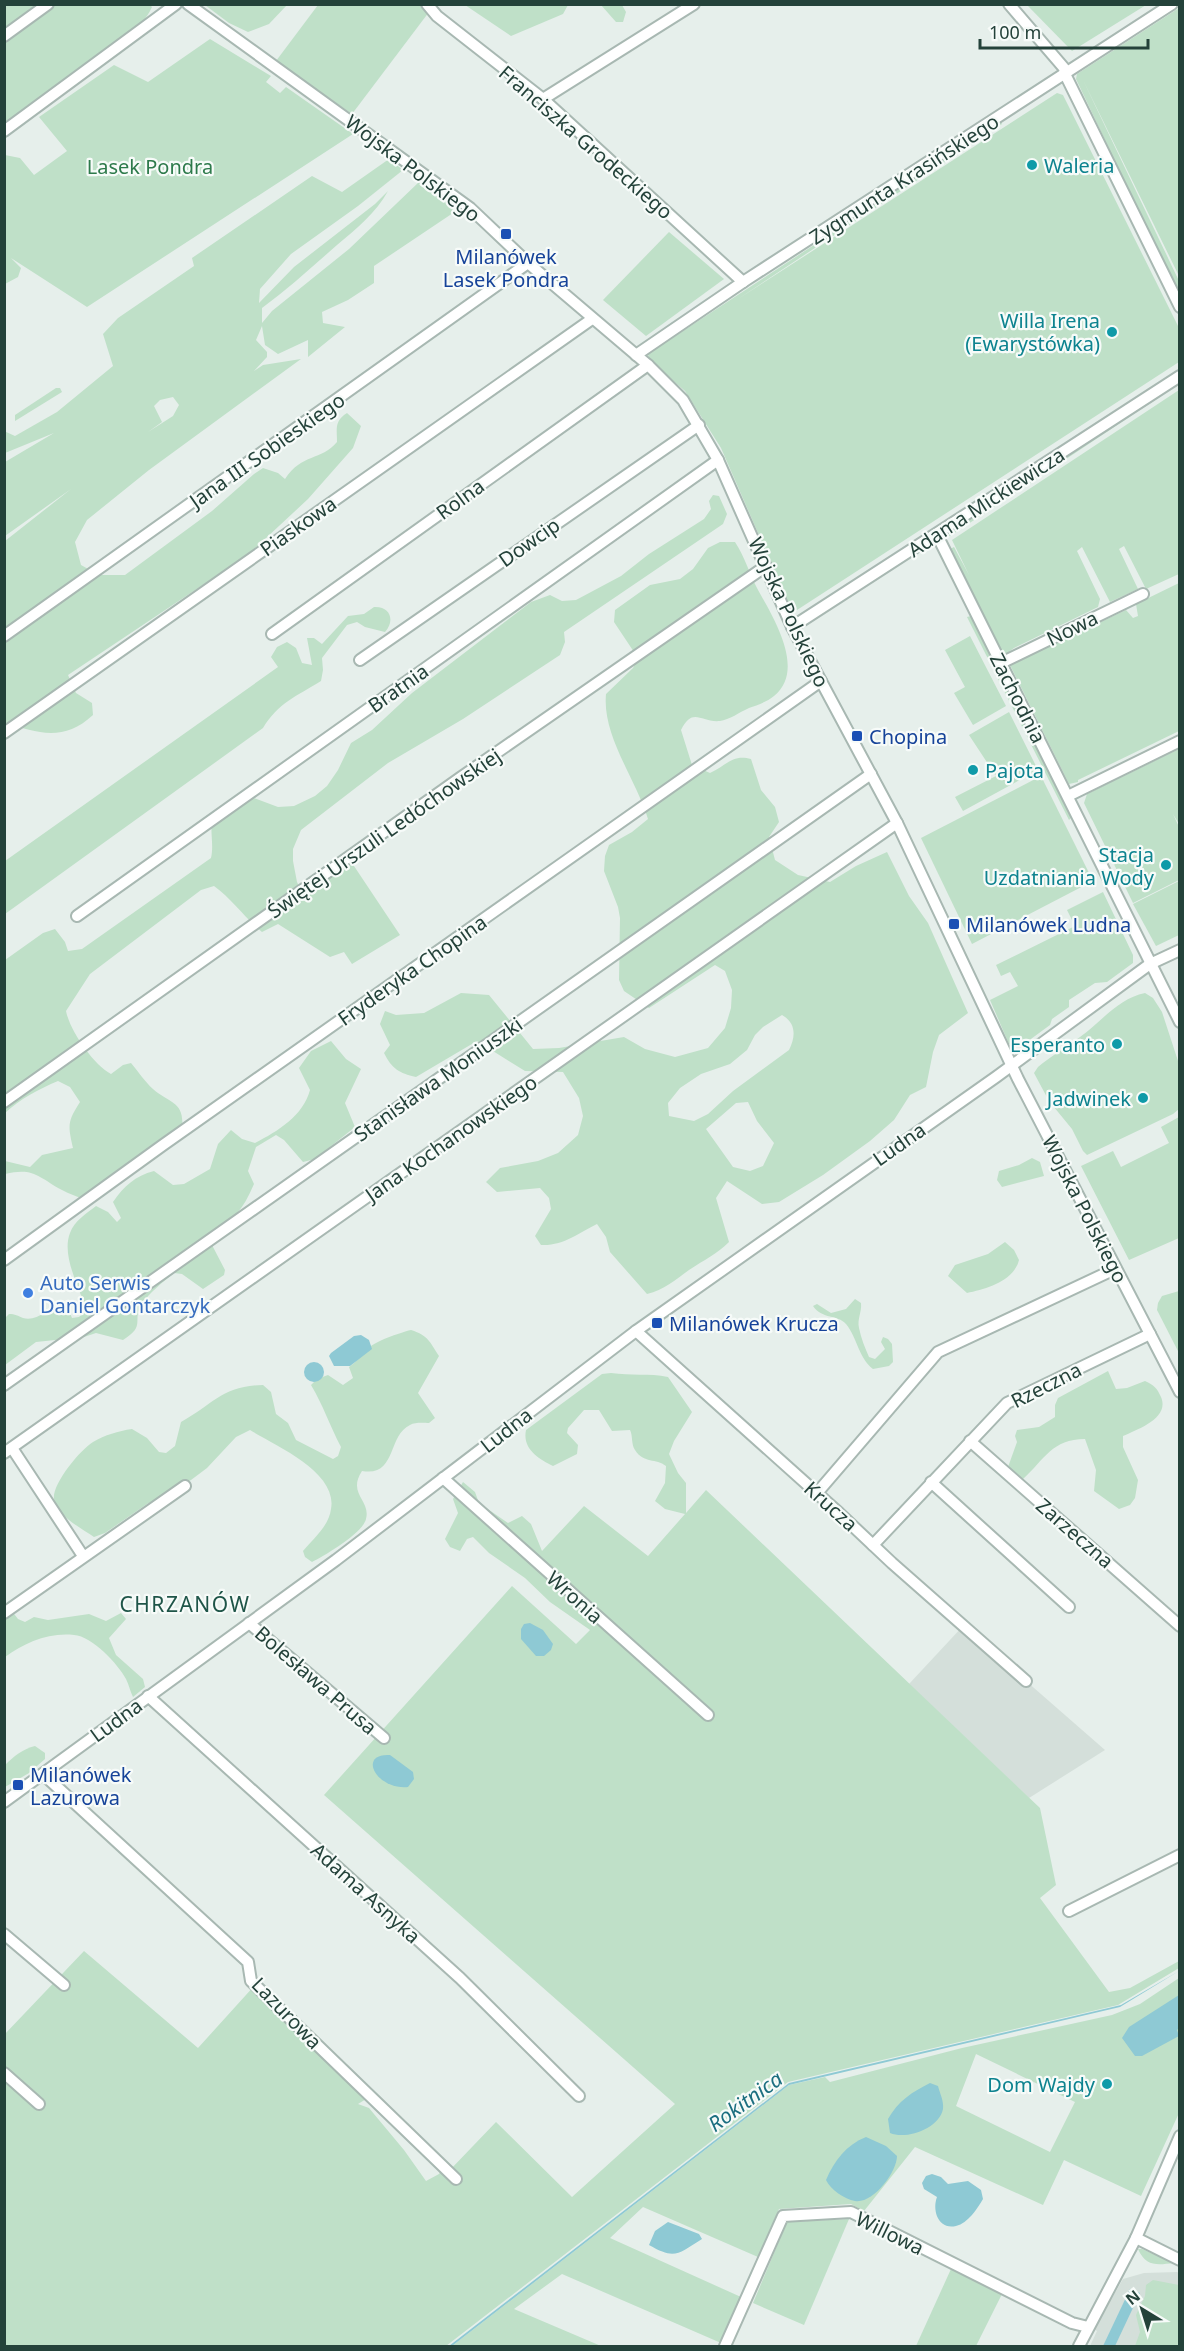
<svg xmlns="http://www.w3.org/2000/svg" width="1184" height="2351" font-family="'Noto Sans',sans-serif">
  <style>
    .built { fill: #d4dfda }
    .green { fill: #bfe0c8; fill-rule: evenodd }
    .water { fill: #8ec9d4 }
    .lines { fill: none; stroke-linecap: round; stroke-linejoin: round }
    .minor-casing { stroke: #a8b8b2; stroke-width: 14 }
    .minor { stroke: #fff; stroke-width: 10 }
    .culture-dot { fill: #0f9aa8; stroke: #f7fbf9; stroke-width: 2 }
    .transit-dot { fill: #1a4fb4; stroke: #f7fbf9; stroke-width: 2 }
    .shop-dot { fill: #3f7fe0; stroke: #f7fbf9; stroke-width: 2 }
    .labels { text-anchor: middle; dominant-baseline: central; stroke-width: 4.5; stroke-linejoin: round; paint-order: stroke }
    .street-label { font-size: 20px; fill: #24423a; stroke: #f7fbf9 }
    .culture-label { font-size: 20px; fill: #0d838f; stroke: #f7fbf9; text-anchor: end }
    .park-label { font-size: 20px; fill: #2d7a4b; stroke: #f7fbf9 }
    .transit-label { font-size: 20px; fill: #164399; stroke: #f7fbf9; text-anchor: start }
    .shop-label { font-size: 20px; fill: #366cbe; stroke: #f7fbf9; text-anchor: start }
    .neighbourhood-label { font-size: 21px; letter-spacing: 1.5px; fill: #1f5548; stroke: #f7fbf9 }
    .water-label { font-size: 21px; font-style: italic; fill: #1c6f80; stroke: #f7fbf9 }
  </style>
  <rect width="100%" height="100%" fill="#e6efeb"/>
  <g class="built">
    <path d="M963,1626L1105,1750L1029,1798L909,1684Z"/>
    <path d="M1177,2272L1179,2273V2346H1090L1097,2331L1094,2329L1123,2279L1144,2273Z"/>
  </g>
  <g class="green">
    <path d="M5,5H150L152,7C140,33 115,43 93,58C62,79 34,104 5,127Z"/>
    <path d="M205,5H287L269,24L248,32L229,23Z"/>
    <path d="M318,5H420L429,12L352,114L276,61Z"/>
    <path d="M465,5H568L563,14L511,36Z"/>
    <path d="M601,5H622L626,12L623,22H616Z"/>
    <path d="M1027,5H1146L1072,51Z"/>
    <path d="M1179,8V276L1083,80L1179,281V296L1076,79L1077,74Z"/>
    <path d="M210,39L271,76L266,82L280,93L286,87L353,134L87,307L11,258L21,268L18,277L5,284V155L20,158L34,175L67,151L39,117L114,65L148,82Z"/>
    <path d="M1057,93L1063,95L1179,328V362L797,610L789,604L721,448L685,391L649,360L648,354L1001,122L1002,124L738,299Z"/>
    <path d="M389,159L403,170L358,206L291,254L260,289L259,303L294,267L375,204L388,191C376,213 356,229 337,245C312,267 288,289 262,308V323L272,311L349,249L419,182L459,209L374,266V283L348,300L322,312L323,323L345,327L308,357V340L278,354L265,345L262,326L256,340L267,352V357L254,371L263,365L301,359L149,470L87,520L75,542L81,565L99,575H125L212,511L254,474L263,468L278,473L285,479C302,453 321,461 337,442C337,429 334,421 347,413L361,426L353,448L308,499L249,554L68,675L76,693L92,703L93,715C64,742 38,733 5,723V541L71,489L5,536V462L54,433L5,453L4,431L15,436L57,412L113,366L103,334L118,318L194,266L192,258L312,176L342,192ZM173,397L179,405L173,416L148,432L162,422L154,406L160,400Z"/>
    <path d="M669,232L724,279L646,336L603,300Z"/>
    <path d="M1179,382V384L947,538L949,534Z"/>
    <path d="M56,388H60L62,392L15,421V415Z"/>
    <path d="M1179,390V574L1146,589L1124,546L1119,549L1138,589L1110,602L1082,547L1077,551L1100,599L1098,607L1014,648L1006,654L1000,651L948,550L954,547L969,575L952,540Z"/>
    <path d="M713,495L719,496L727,514L723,524L564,632L565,642L560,655L463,719L388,763L301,830L293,849V861L297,882L303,895L350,860L400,935L352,964L344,952L330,957L278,924L262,932C245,918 232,899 214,886L201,890L90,974L66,1011C70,1031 93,1064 111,1074L123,1065L131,1063C138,1071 145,1082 153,1089C170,1104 185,1101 182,1129L84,1200C77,1196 69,1194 62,1190C38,1177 34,1167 5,1174V1161L30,1167L42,1155L73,1148C68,1126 67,1122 80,1102L70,1087L58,1081C39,1089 20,1099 5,1113V960L43,933L55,929L65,942L68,951L82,949L211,858C214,845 210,833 212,820L251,797L278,807L294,806L315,796L327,786L338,770L351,743L372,730L412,693L531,602L550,595L562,601L576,600L621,576L649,554L704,519L711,509L709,501Z"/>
    <path d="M720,542H735C745,557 749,573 757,588C772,616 807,669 774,696C767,702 757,705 749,708C740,712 729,720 720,721C701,723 693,706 681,730L692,765L710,773C726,766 732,754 751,759L761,790L775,807L779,822L769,837L775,860L798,875L830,882L856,866L887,852L909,896L928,923L968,1013L939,1035L933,1052L926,1087L910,1095L894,1120L870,1141L823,1175L779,1202L762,1204L727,1181L716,1198L729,1242C717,1254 704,1260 689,1270C675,1280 664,1290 647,1294L610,1252L606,1237L597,1224C578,1233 564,1246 541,1245L535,1236L551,1209L549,1198L540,1188L497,1192L486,1182L500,1168L538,1161L558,1153L578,1135L583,1116L579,1098L563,1072L525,1071L477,1041L416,1077C399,1073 392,1069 384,1053L390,1045L380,1024L385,1011L396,1015L424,1013L461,993L489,995L533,1049L559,1048L624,1037L645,1049L675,1057L708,1048L725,1028L731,1008L732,990L725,971L715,965L649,1008L624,991L619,980L620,918L618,907L604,871L605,856L609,845L632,832L648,819C636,779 602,736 606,694L633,668L638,658L614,622L615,610L650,585L680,579L693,569L708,548ZM782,1015C796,1023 796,1036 789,1050L733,1091L708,1114L694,1121L669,1116L668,1103L680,1088L701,1074L730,1064L747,1050L755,1035L763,1027ZM748,1102L757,1121L774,1143L763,1166L750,1171L733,1167L706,1129L736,1103Z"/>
    <path d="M1179,583V731L1078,780V782L1069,784L1010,665L1126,610L1133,618L1138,616L1136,604Z"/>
    <path d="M374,607C391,606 395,621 385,632L365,627L357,622L347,625L322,658L323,670L321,681C297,696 278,703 263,728L5,914V861L278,667L271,657L277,647L287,642L296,648L302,663L312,665L307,638H314L322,644L348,616L364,614Z"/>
    <path d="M971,616L1072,817L1069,820L967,617Z"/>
    <path d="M970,636L1006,706L973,725L954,693L965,687L945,650Z"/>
    <path d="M1009,712L1038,770L963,811L955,797L996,776L969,735Z"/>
    <path d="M1179,749V824L1173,814L1179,827V880L1133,903L1084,803L1087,794Z"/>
    <path d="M1041,776L1093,881L972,944L921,838Z"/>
    <path d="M1179,881V935L1156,946L1133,904Z"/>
    <path d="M1103,892L1133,955V963L1107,982L1095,983L1069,1000V1007L1052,1019L1050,1025L1020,1047L1009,1044L990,1000L1018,986L1010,972L1001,976L996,965L1075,926L1067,910Z"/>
    <path d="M1145,993L1153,998L1162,1012L1179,1064V1109L1173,1114L1087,1155L1083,1151L1072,1129L1049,1101L1034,1073L1038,1067C1051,1056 1066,1048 1080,1037C1101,1022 1119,998 1145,993Z"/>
    <path d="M331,1041L346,1059L361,1069L345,1103L355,1127L315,1159L303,1162L284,1140L276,1135L256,1147L248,1171L254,1184C242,1211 237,1216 212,1231L213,1247L225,1270L224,1275L203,1289L182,1274L174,1273C163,1282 150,1292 142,1304C131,1321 147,1325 123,1340L96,1333L84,1337L36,1342L5,1365V1318L9,1314C15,1314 18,1316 23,1318C36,1322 50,1309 58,1302L68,1308L72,1318L79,1317L86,1310C80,1288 61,1256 70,1233C74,1221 87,1213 96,1206L108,1212L117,1222L121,1218L113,1202C124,1186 135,1176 154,1171L173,1185L184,1184L210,1169L218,1144L231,1130L242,1139L255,1143C278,1131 303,1116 310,1090L299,1068L311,1051Z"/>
    <path d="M1179,1117V1238L1129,1260L1081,1166L1113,1151L1121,1167L1169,1143L1161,1127Z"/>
    <path d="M1032,1158L1040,1162L1044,1176L1002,1187L997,1180L999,1171L1019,1165Z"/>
    <path d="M1005,1242L1014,1250L1019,1260C1014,1281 986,1289 967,1293L948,1276L955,1265L988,1254Z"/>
    <path d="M1179,1291L1180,1292L1179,1353L1157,1310L1158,1303L1162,1296Z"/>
    <path d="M855,1299L861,1303C862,1312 857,1319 859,1328C861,1338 865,1348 869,1357L875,1359L885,1349L881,1342L883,1337L888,1339L892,1344L893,1362L889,1366L873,1369C858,1357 858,1339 846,1324C837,1314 823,1320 813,1306L817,1304L831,1313L846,1309Z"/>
    <path d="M411,1330C429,1336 429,1341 439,1356L418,1393L435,1418L429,1423C424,1423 415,1422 410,1425C387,1436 397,1477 362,1471C347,1494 371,1500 366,1519C363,1533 324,1556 312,1562L305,1557L303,1551C313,1539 329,1526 331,1509C338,1472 276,1446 250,1430L236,1437L207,1468L191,1480L147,1504L105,1533L94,1537C81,1528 57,1516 54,1499C52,1484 80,1450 93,1442C105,1435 118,1431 132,1429L147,1438L159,1452L166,1453L175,1446L181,1422C214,1404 222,1386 263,1385L271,1392L276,1414L288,1423L296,1440L333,1459L338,1456L341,1447C330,1426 323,1405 311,1385L317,1379L328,1375L343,1385L353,1378L349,1367C357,1362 359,1356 366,1350C375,1341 399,1333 411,1330Z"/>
    <path d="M1108,1371L1116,1389L1127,1388L1145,1381C1154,1385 1157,1388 1161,1397C1170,1418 1138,1429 1123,1436V1447L1138,1480L1135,1498L1130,1505L1119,1509L1094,1491L1096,1470L1085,1439C1052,1439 1045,1459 1023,1479L1008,1467L1017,1442L1015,1436L1017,1430L1039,1427L1055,1417V1405L1058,1398Z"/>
    <path d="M611,1373C631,1376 649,1373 668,1377L692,1412L674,1441L669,1454L678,1473L686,1483V1513L706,1490L1040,1808L1056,1885L1040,1898L1109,1992L1130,1988L1179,1961V1968L1118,2005L788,2082L446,2346H5L4,2035L84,1951L198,2048L255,1985L371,2096L358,2104L369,2108L404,2150L426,2181L439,2174L444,2166L449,2171L496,2122L572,2197L675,2104L324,1795L512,1586L576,1644L590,1630L550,1602L525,1578L489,1553L473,1537L467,1539L460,1551L450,1547L445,1539L458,1513L453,1499L463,1482L475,1492L479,1503L508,1523L522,1516L531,1524L542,1551L584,1506L648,1556L685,1514L665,1509L655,1501L665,1483L666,1466C656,1458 644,1464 635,1450C631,1444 633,1436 630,1430L612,1431L599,1410H584L568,1428L567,1433L578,1445L577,1454L553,1466C539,1459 522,1449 526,1430L602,1374Z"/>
    <path d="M4,1601L18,1619L25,1622L34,1617L48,1620L89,1614L106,1621L121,1613L126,1619L109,1638L116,1655L143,1679L145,1687L133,1697C130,1691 129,1685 126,1679C118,1664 92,1636 74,1635C49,1632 24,1643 5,1657Z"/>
    <path d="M35,1746L45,1753V1759L29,1773L5,1787V1765C14,1756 23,1749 35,1746Z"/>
    <path d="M1179,1978V2113L1141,2196L1064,2160L1043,2205L915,2147L864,2211L851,2204L779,2209L758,2257L643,2207L610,2238L741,2297L721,2343L562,2274L514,2309L601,2346H452L789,2085L825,2077L830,2082L962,2048L1112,2015L1140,2004ZM976,2054L1075,2102L1050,2152L956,2106Z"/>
    <path d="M849,2219L804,2325L753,2303L787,2222Z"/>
    <path d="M1138,2249H1142L1174,2263C1157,2265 1146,2267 1138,2249Z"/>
    <path d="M951,2269L1002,2294L976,2346H916Z"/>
    <path d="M1153,2280L1179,2285V2346H1135L1140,2332L1136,2315L1145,2296L1146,2285Z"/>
  </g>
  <g class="water">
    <path d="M361,1335L369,1340L372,1349L350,1366H334L329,1356L331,1353L354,1336Z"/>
    <circle cx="314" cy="1372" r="10"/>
    <path d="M530,1623L543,1630L553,1644L551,1650L544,1656H536L521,1639V1629L524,1624Z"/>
    <path d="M390,1755L413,1772L414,1779L408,1787C376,1790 357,1753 390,1755Z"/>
    <path d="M1179,1971L1120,2007L789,2085L452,2346H449L789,2083L1121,2005Z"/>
    <path d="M1179,1995V2028L1177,2030L1179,2036L1142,2056H1135L1122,2038L1129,2027Z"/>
    <path d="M930,2083L938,2086C940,2094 944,2101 943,2109C939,2129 906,2140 890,2133L888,2119C898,2101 912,2092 930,2083Z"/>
    <path d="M866,2137L886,2146L897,2156C897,2172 873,2204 855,2201C844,2199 831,2190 826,2180C834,2161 846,2145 866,2137Z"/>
    <path d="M932,2174L941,2177L948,2184L968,2181L981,2190L983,2199C977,2209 968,2223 956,2226C938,2230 932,2210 937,2197L924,2189L922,2183L926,2176Z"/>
    <path d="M668,2222L699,2234L702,2239C678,2254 675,2260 649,2245L655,2231Z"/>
    <path d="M1130,2289L1140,2293L1115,2346H1103Z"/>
  </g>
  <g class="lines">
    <g class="minor-casing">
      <g id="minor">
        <path d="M188,4L470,208L528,263L648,365L683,400L718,460L792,627L897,823L1018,1079L1180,1392"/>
        <path d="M427,4L437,16L543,99L743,282"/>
        <path d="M1009,4L1064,68L1065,74L1180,307"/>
        <path d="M4,36L48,4"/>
        <path d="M543,99L694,4"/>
        <path d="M4,131L176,4"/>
        <path d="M636,355L743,282L1172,4"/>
        <path d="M937,535L1180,1022"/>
        <path d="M792,627L1180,376"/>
        <path d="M272,634L648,365"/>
        <path d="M4,636L528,263"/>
        <path d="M360,660L699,425"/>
        <path d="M1001,663L1143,594"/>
        <path d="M4,733L592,319"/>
        <path d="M1068,796L1180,741"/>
        <path d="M77,916L718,460"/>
        <path d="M4,1102L460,778L766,566"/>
        <path d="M4,1260L163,1145L821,681"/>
        <path d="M636,1331L839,1513L892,1563L1026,1681"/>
        <path d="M4,1385L871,774"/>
        <path d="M970,1441L1180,1626"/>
        <path d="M12,1448L83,1556"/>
        <path d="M4,1453L897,823"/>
        <path d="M443,1478L708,1715"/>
        <path d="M931,1482L1069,1607"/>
        <path d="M817,1493L938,1352L1115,1269"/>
        <path d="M873,1545L1007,1403L1150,1334"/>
        <path d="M4,1613L185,1486"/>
        <path d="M249,1623L384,1738"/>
        <path d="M148,1696L460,1978L579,2096"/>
        <path d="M43,1774L248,1962L251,1981L456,2179"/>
        <path d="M4,1802L336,1560L636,1331L996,1077L1150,964L1180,950"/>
        <path d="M1069,1911L1180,1855"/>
        <path d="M4,1934L64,1985"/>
        <path d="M4,2073L39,2104"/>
        <path d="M1136,2238L1180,2260"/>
        <path d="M725,2346L783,2216L851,2212L1072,2323L1088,2327"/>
        <path d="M1079,2346L1136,2238L1180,2136"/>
      </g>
    </g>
    <use href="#minor" class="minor"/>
  </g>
  <g class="culture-dot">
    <circle cx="1032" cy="165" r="6"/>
    <circle cx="1112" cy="332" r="6"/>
    <circle cx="973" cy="770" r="6"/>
    <circle cx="1166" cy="865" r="6"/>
    <circle cx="1117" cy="1044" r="6"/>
    <circle cx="1143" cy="1098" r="6"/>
    <circle cx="1107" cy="2084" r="6"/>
  </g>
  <g class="transit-dot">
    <rect x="500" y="228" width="12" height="12" rx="3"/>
    <rect x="851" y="730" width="12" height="12" rx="3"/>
    <rect x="948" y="918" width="12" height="12" rx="3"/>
    <rect x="651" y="1317" width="12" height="12" rx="3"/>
    <rect x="12" y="1779" width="12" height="12" rx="3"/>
  </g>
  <circle class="shop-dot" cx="28" cy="1293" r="6"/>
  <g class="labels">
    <g class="street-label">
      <text transform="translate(586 142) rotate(41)">Franciszka Grodeckiego</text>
      <text transform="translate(413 168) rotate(37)">Wojska Polskiego</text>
      <text transform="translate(904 179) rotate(-33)">Zygmunta Krasińskiego</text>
      <text transform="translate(267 450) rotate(-35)">Jana III Sobieskiego</text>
      <text transform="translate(460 499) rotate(-36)">Rolna</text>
      <text transform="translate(986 502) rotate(-33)">Adama Mickiewicza</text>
      <text transform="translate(298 526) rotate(-35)">Piaskowa</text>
      <text transform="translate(529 542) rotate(-35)">Dowcip</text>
      <text transform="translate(789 612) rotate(65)">Wojska Polskiego</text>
      <text transform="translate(1072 628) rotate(-26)">Nowa</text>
      <text transform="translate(398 688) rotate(-35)">Bratnia</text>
      <text transform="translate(1018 698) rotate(63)">Zachodnia</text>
      <text transform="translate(384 833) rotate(-35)">Świętej Urszuli Ledóchowskiej</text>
      <text transform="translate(412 970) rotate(-35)">Fryderyka Chopina</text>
      <text transform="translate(438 1079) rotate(-35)">Stanisława Moniuszki</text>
      <text transform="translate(451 1138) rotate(-35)">Jana Kochanowskiego</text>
      <text transform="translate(899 1144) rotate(-35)">Ludna</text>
      <text transform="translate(1085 1209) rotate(63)">Wojska Polskiego</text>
      <text transform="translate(1046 1385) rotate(-27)">Rzeczna</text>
      <text transform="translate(506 1430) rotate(-38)">Ludna</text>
      <text transform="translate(831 1506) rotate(42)">Krucza</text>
      <text transform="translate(1075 1533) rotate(41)">Zarzeczna</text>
      <text transform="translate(575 1597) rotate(42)">Wronia</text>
      <text transform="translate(316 1680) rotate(41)">Bolesława Prusa</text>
      <text transform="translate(116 1720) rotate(-36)">Ludna</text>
      <text transform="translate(366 1893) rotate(42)">Adama Asnyka</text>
      <text transform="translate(287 2013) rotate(46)">Lazurowa</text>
      <text transform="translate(890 2233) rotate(26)">Willowa</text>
    </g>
    <g class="culture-label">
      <text x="1044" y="165" text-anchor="start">Waleria</text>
      <text x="1100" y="320">Willa Irena<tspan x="1100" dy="23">(Ewarystówka)</tspan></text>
      <text x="985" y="770" text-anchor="start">Pajota</text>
      <text x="1154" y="854">Stacja<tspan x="1154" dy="23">Uzdatniania Wody</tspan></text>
      <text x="1105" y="1044">Esperanto</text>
      <text x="1131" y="1098">Jadwinek</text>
      <text x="1095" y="2084">Dom Wajdy</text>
    </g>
    <g class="park-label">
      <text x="150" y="166">Lasek Pondra</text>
    </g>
    <g class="transit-label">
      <text x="506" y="256" text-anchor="middle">Milanówek<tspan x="506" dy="23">Lasek Pondra</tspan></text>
      <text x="869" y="736">Chopina</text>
      <text x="966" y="924">Milanówek Ludna</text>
      <text x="669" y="1323">Milanówek Krucza</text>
      <text x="30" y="1774">Milanówek<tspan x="30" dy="23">Lazurowa</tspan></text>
    </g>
    <g class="shop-label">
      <text x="40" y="1282">Auto Serwis<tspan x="40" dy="23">Daniel Gontarczyk</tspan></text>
    </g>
    <g class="neighbourhood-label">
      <text x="185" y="1604">CHRZANÓW</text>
    </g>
    <g class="water-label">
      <text transform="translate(745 2101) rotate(-36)">Rokitnica</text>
    </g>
  </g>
  <rect width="1184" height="2351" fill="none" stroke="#24423a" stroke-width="12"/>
  <g transform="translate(1142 2309) rotate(322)" stroke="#f7fbf9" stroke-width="4.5" paint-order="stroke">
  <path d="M0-4.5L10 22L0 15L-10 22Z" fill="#24423a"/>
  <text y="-9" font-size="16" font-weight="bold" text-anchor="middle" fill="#24423a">N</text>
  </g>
  <path d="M980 39v9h168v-9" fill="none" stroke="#24423a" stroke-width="3"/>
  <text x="989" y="39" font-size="18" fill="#24423a" stroke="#f7fbf9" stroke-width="4.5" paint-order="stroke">100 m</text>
</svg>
